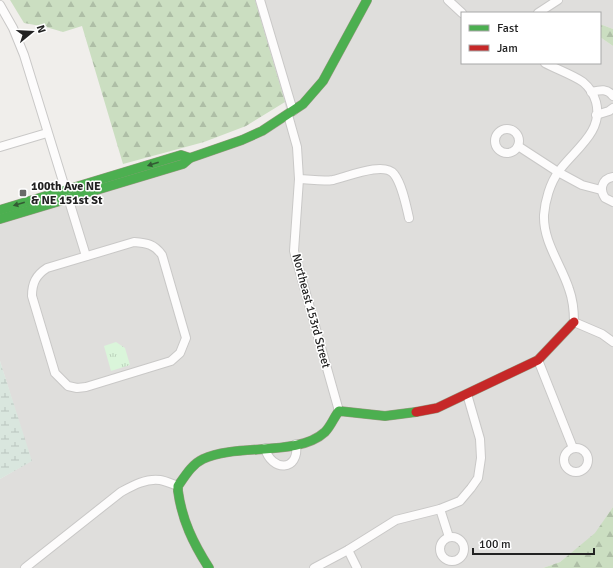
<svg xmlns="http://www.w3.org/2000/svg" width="613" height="568" font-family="Signika,sans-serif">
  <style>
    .residential { fill: #dfdedc }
    .forest { fill: url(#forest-firs) }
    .wetland { fill: url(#wetland-marsh) }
    .park { fill: url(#park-tufts) }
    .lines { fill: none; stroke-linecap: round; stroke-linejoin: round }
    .street-casing { stroke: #c9c8c7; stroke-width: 10 }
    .fast-casing { stroke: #999a82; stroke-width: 10 }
    .jam-casing { stroke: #999a82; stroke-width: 10 }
    .street { stroke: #fdfcfc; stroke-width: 8 }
    .fast { stroke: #4caf50; stroke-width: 9 }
    .jam { stroke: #c62828; stroke-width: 9 }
    .oneway { fill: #335a34 }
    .poi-dot { fill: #6a6968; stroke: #fff; stroke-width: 1.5 }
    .labels { text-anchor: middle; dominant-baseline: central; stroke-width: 3; stroke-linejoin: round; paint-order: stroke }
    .poi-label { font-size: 12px; font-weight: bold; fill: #222; stroke: #fff; text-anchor: start }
    .street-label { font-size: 12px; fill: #222; stroke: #fff }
  </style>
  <defs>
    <pattern id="forest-firs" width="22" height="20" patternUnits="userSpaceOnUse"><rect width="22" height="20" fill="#cbdec1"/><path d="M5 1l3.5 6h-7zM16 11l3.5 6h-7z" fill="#aebea6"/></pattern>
    <pattern id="wetland-marsh" width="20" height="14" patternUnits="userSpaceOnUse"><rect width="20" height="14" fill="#d9e6de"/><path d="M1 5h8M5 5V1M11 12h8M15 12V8" fill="none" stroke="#bac5be"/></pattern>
    <pattern id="park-tufts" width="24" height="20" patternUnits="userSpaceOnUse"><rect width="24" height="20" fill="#daf5da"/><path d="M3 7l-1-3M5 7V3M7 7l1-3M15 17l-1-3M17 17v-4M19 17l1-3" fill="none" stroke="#bbd2bb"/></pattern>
  </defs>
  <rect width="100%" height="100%" fill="#f0eeeb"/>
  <path class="residential" d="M255,0H613V29L600,24V13H462V63H600V37L613,46V507L596,533L560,562L543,568H0V479L31,461L0,361V216L190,158L288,115Z"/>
  <g class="forest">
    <path d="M10,0H255L285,102L246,126L204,142L123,164L82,26L63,32L46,27L24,23Z"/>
    <path d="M600,24L613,29V46L600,37Z"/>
    <path d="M613,507V568H543L560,562L595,533Z"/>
  </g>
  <path class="wetland" d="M0,361L32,461L0,479Z"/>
  <path class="park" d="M116,342L125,348L130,365L111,371L104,346Z"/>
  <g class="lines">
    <g class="street-casing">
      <g id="street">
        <path d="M260,0L293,111"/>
        <path d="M448,0L462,13"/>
        <path d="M0,5L13,28L24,55L86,256"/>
        <path d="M538,13L558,0"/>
        <path d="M545,63C556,69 573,75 583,82C589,87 594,95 596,102C604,132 574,150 559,171C550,183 545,201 544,215C543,242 561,264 569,289C573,300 574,311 574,322L602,334L613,342"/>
        <path d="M591,92C600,90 607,88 613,96"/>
        <path d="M288,115L297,147L299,179L294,251L339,411"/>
        <path d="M596,115L609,111L613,108"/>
        <circle cx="507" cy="141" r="12"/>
        <path d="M518,146L558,172L582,185L601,190"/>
        <path d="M0,147L47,133"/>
        <path d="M613,177C602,179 599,189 605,198L613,202"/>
        <path d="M299,179C309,179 322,182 333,180C347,177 384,161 394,174C402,184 406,205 409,218"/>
        <path d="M134,242C147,243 154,244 162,255L186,338L180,353L171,361L86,387L77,388L68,386L55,373L32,296C32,283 36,275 47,268Z"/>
        <path d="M538,360L573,448"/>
        <circle cx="576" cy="460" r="12"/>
        <path d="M265,448C271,472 300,472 296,444"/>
        <path d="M440,509L449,537"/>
        <circle cx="452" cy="549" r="12"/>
        <path d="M348,550L357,568"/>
        <path d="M25,568L121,492C132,486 146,478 160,480C166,481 172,484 178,486"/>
        <path d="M314,568L348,550L396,520L440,509L460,501L471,488L478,478L481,458L480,439L467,394"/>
      </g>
    </g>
    <g class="fast-casing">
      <g id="fast">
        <path d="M0,210L181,155L190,158"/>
        <path d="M0,219L183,164L190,158L242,140L262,131L303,104L323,81L367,0"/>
        <path d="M209,568C193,543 182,520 178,491V486C185,476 192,464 203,459C237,443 298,457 325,432C331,426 334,417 339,411L385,416L416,412"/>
      </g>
    </g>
    <g class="jam-casing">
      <path id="jam" d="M416,412L437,408L538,360L574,322"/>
    </g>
    <use href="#street" class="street"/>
    <use href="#fast" class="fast"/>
    <use href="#jam" class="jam"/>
  </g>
  <defs><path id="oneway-solid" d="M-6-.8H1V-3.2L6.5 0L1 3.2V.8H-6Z"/></defs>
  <g class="oneway">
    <use href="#oneway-solid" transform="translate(153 164) rotate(162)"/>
    <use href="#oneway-solid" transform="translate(19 204) rotate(164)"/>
  </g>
  <rect class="poi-dot" x="19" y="189" width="8" height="8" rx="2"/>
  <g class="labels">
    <g class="poi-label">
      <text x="31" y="186">100th Ave NE<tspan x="31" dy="14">&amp; NE 151st St</tspan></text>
    </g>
    <g class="street-label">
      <text transform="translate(311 311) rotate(75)">Northeast 153rd Street</text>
    </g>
  </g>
  <rect x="461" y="12" width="140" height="52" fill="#ffffff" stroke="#a7a7a7"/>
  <rect x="469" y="25" width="20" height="6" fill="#4caf50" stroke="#a7a7a7"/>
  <text x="497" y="32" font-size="12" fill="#222222">Fast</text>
  <rect x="469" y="45" width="20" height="6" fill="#c62828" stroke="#a7a7a7"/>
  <text x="497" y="52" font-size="12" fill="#222222">Jam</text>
  <g transform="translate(32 32) rotate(72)" stroke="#ffffff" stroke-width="3" paint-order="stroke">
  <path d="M0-3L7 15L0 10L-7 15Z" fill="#222222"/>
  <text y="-6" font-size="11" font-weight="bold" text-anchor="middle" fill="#222222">N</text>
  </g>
  <path d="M473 548v6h121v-6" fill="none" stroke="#222222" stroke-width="2"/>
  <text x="479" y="548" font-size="12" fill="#222222" stroke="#ffffff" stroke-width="3" paint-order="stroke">100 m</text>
</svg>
